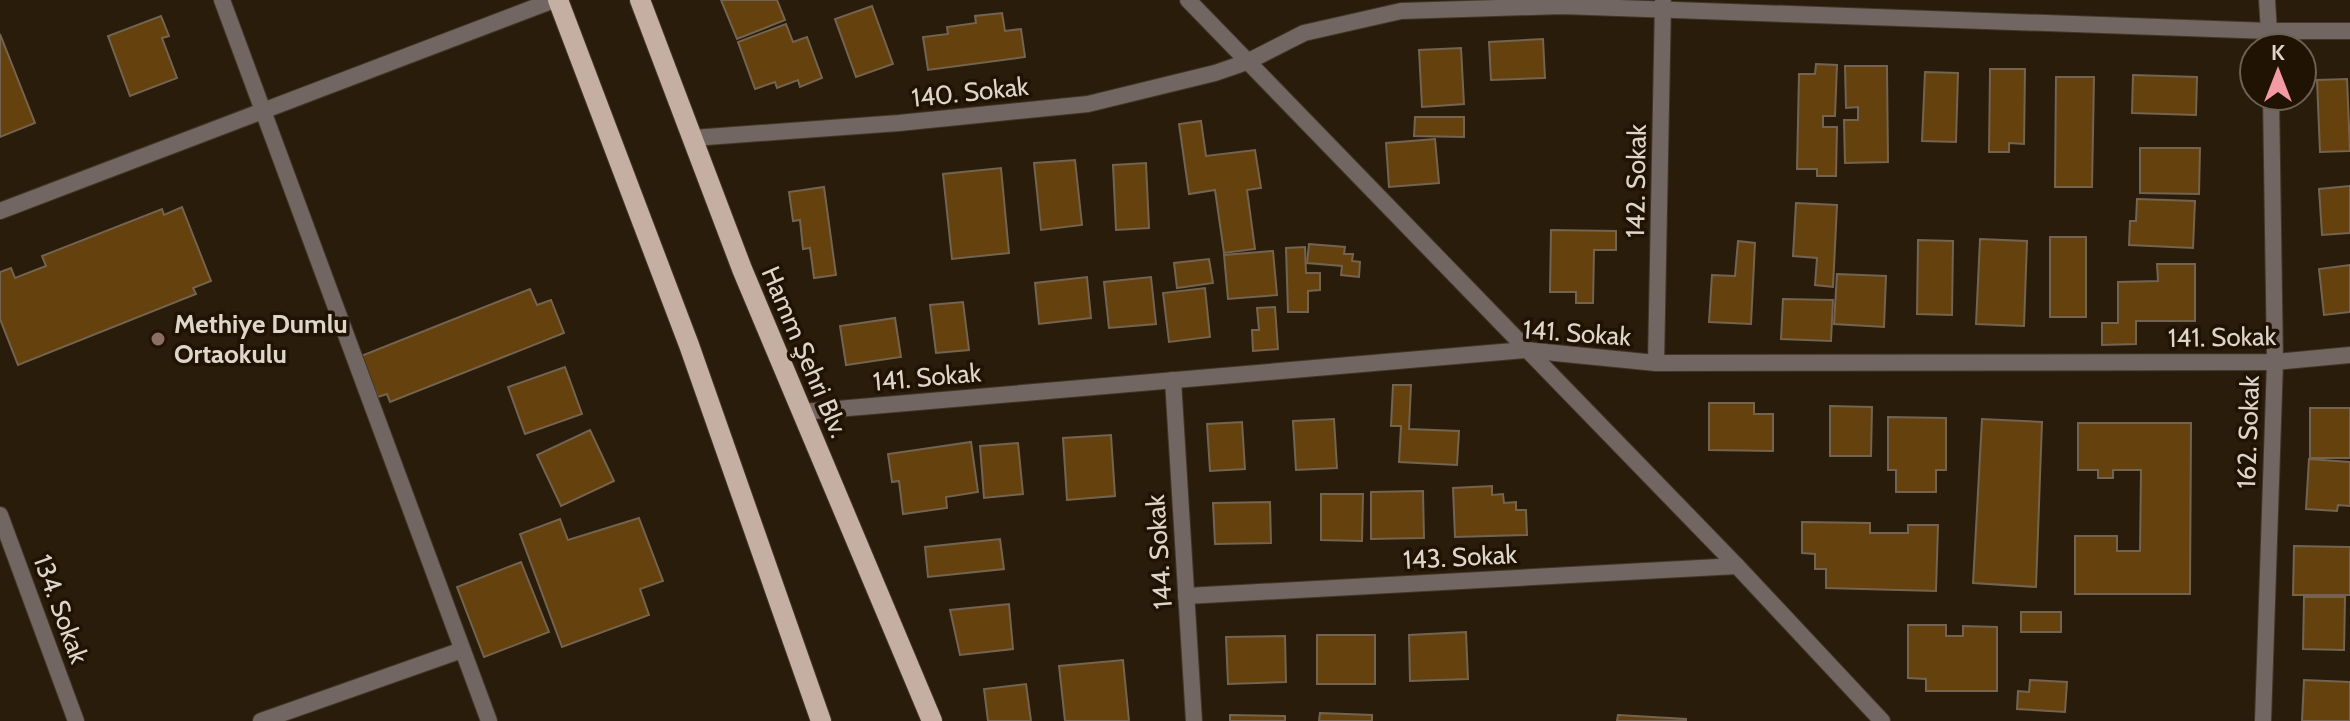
<svg xmlns="http://www.w3.org/2000/svg" width="2350" height="721" font-family="Cabin,sans-serif">
  <style>
    .building { fill: #65420d; stroke: #736350; stroke-width: 2 }
    .lines { fill: none; stroke-linecap: round; stroke-linejoin: round }
    .street-casing { stroke: #423626; stroke-width: 18 }
    .primary-casing { stroke: #423626; stroke-width: 22 }
    .street { stroke: #716661; stroke-width: 16 }
    .primary { stroke: #c5afa3; stroke-width: 20 }
    .education-dot { fill: #8d6e63; stroke: #201303; stroke-width: 3 }
    .labels { text-anchor: middle; dominant-baseline: central; stroke-width: 7; stroke-linejoin: round; paint-order: stroke }
    .street-label { font-size: 26px; fill: #ded5cb; stroke: #201303 }
    .poi-label { font-size: 26px; font-weight: bold; fill: #ded5cb; stroke: #201303; text-anchor: start }
  </style>
  <rect width="100%" height="100%" fill="#291c0b"/>
  <g class="building">
    <path d="M721,0H777L785,20L737,39Z"/>
    <path d="M872,6L893,64L856,77L835,19Z"/>
    <path d="M1002,13L1005,31L1021,29L1025,57L928,70L923,37L948,34L947,27L976,23L975,16Z"/>
    <path d="M161,16L169,36L162,38L177,78L130,96L108,36Z"/>
    <path d="M786,24L793,42L807,37L822,78L800,87L798,80L777,88L775,82L755,89L738,42Z"/>
    <path d="M0,34L35,123L0,137Z"/>
    <path d="M1543,39L1545,78L1491,80L1489,42Z"/>
    <path d="M1461,48L1464,104L1422,107L1419,50Z"/>
    <path d="M1816,64L1837,65L1835,116H1823V127H1837L1836,176H1817V169H1797L1799,74H1815Z"/>
    <path d="M1845,66H1887L1888,162L1845,163L1844,120H1858V107L1846,108Z"/>
    <path d="M1990,69H2025L2024,144L2009,143V152H1989Z"/>
    <path d="M1925,72L1958,73L1956,142L1922,141Z"/>
    <path d="M2133,75L2197,77L2196,115L2132,113Z"/>
    <path d="M2056,77H2094L2092,187H2055Z"/>
    <path d="M2347,79L2350,151L2320,152L2317,80Z"/>
    <path d="M1415,117H1464V137L1414,136Z"/>
    <path d="M1201,121L1206,156L1255,150L1261,188L1247,190L1255,249L1224,253L1215,190L1189,194L1179,124Z"/>
    <path d="M1435,139L1439,183L1389,187L1386,143Z"/>
    <path d="M2140,148H2200L2199,194L2140,193Z"/>
    <path d="M1075,160L1082,225L1041,230L1034,163Z"/>
    <path d="M1146,163L1149,228L1116,230L1113,165Z"/>
    <path d="M1001,168L1009,253L952,259L943,174Z"/>
    <path d="M2350,186V233L2322,235L2319,189Z"/>
    <path d="M824,187L836,275L814,278L810,248L803,249L800,220L793,221L789,192Z"/>
    <path d="M2137,199L2195,201L2193,248L2129,245L2130,221H2136Z"/>
    <path d="M1796,203L1837,205L1833,287L1815,285L1817,258L1793,256Z"/>
    <path d="M182,207L211,281L193,288L196,294L18,365L0,319V272L11,268L15,278L46,266L42,256L162,209L164,215Z"/>
    <path d="M1551,230L1616,231V250H1594L1593,303H1576V292H1550Z"/>
    <rect x="2050" y="237" width="36" height="80"/>
    <path d="M1980,239L2027,241L2024,326L1976,324Z"/>
    <path d="M1918,240L1953,241L1952,315L1917,314Z"/>
    <path d="M1738,241L1755,243L1751,324L1709,322L1712,275L1735,276Z"/>
    <path d="M1309,244L1345,247L1344,254H1353L1352,261L1360,262L1359,277L1341,275L1342,266L1307,263Z"/>
    <path d="M1305,247L1306,273H1320V290L1308,291V312H1288L1286,248Z"/>
    <path d="M1273,251L1277,295L1228,299L1224,255Z"/>
    <path d="M1209,259L1213,283L1177,288L1174,263Z"/>
    <path d="M2157,264H2195V321H2136V344L2102,345V323H2118V282L2158,281Z"/>
    <path d="M2350,265V312L2324,315L2319,269Z"/>
    <path d="M1837,274L1886,276L1884,327L1834,324Z"/>
    <path d="M1087,277L1091,318L1039,324L1035,283Z"/>
    <path d="M1151,277L1156,324L1109,328L1104,282Z"/>
    <path d="M1205,288L1210,337L1169,342L1163,293Z"/>
    <path d="M530,289L537,305L551,300L564,333L390,402L387,394L378,397L361,356Z"/>
    <path d="M1783,299L1833,300L1831,341L1781,339Z"/>
    <path d="M963,302L969,350L936,353L930,305Z"/>
    <path d="M1275,307L1278,349L1253,351L1252,330H1259L1257,308Z"/>
    <path d="M895,318L901,357L846,365L840,326Z"/>
    <path d="M565,367L582,414L525,434L508,387Z"/>
    <path d="M1393,385H1411L1409,429L1459,431L1457,465L1399,462L1401,426H1391Z"/>
    <path d="M1709,403H1754V414H1773V451L1709,450Z"/>
    <path d="M1830,406L1872,407L1871,456H1830Z"/>
    <rect x="2310" y="408" width="40" height="50"/>
    <path d="M1888,417L1946,418V470H1936V492H1896V470H1888Z"/>
    <path d="M1334,419L1337,468L1296,470L1293,421Z"/>
    <path d="M1982,419L2042,422L2036,587L1973,583Z"/>
    <path d="M1242,422L1245,469L1210,471L1207,424Z"/>
    <path d="M2078,423H2191L2190,594H2075V536H2117V551H2140L2141,470H2113V478H2098V470H2078Z"/>
    <path d="M590,430L614,481L561,506L537,455Z"/>
    <path d="M1111,435L1115,496L1067,500L1063,438Z"/>
    <path d="M971,442L978,492L946,497L947,508L903,514L899,481L892,482L888,454Z"/>
    <path d="M1018,443L1023,494L984,498L980,446Z"/>
    <path d="M2309,459L2350,462V506L2338,505L2337,511L2306,509Z"/>
    <path d="M1492,486V495L1503,494L1504,503L1516,502V510H1526L1527,535L1455,537L1453,488Z"/>
    <path d="M1423,491L1424,538L1371,539V492Z"/>
    <path d="M1321,494H1363L1362,541L1321,540Z"/>
    <path d="M1270,502L1271,543L1215,544L1213,503Z"/>
    <path d="M639,518L663,581L640,589L649,615L562,647L520,534L560,519L568,540Z"/>
    <path d="M1802,522L1870,523V533H1908V525H1938L1936,591L1826,588V569H1815V554L1802,553Z"/>
    <path d="M1000,539L1004,569L928,577L925,547Z"/>
    <path d="M2294,546L2350,547V595H2293Z"/>
    <path d="M521,562L549,632L484,657L457,587Z"/>
    <path d="M2304,597H2345L2344,650L2303,649Z"/>
    <path d="M1009,604L1013,649L960,655L950,610Z"/>
    <rect x="2021" y="612" width="40" height="20"/>
    <path d="M1908,625H1946V636H1963V626L1997,627V691H1926V679L1908,678Z"/>
    <path d="M1466,632L1468,679L1410,681L1409,635Z"/>
    <rect x="1317" y="635" width="58" height="49"/>
    <path d="M1285,636L1286,682L1228,684L1226,637Z"/>
    <path d="M1123,660L1129,721H1065L1059,666Z"/>
    <path d="M2030,680L2067,682L2065,712L2017,709L2018,691L2029,692Z"/>
    <path d="M2304,680L2350,682V721H2302Z"/>
    <path d="M1026,684L1031,721H988L984,689Z"/>
    <path d="M1320,713L1372,715V721H1319Z"/>
    <path d="M1230,715L1285,716V721H1230Z"/>
    <path d="M1618,715L1686,719V721H1617Z"/>
  </g>
  <g class="lines">
    <g class="street-casing">
      <g id="street">
        <path d="M222,0L489,721"/>
        <path d="M1188,0L1737,566L1882,721"/>
        <path d="M2267,0L2270,48"/>
        <path d="M693,138L899,123L1088,104L1215,73L1247,62L1304,33L1401,11L1562,6L2270,31H2350"/>
        <path d="M0,211L554,0"/>
        <path d="M1656,363L1663,2"/>
        <path d="M1173,380L1194,721"/>
        <path d="M802,412L1525,350L1656,363L2275,362L2350,355"/>
        <path d="M0,515L76,721"/>
        <path d="M1186,596L1737,566"/>
        <path d="M261,721L462,650"/>
        <path d="M2263,721L2275,362L2271,96"/>
      </g>
    </g>
    <g class="primary-casing">
      <g id="primary">
        <path d="M558,0L689,345L821,721"/>
        <path d="M640,0L742,269L932,721"/>
      </g>
    </g>
    <use href="#street" class="street"/>
    <use href="#primary" class="primary"/>
  </g>
  <circle class="education-dot" cx="158" cy="339" r="8"/>
  <g class="labels">
    <g class="street-label">
      <text transform="translate(970 92) rotate(-6)">140. Sokak</text>
      <text transform="translate(1636 181) rotate(-89)">142. Sokak</text>
      <text transform="translate(1577 333) rotate(4)">141. Sokak</text>
      <text transform="translate(2222 337) rotate(-1)">141. Sokak</text>
      <text transform="translate(805 352) rotate(67)">Hamm Şehri Blv.</text>
      <text transform="translate(927 377) rotate(-5)">141. Sokak</text>
      <text transform="translate(2248 432) rotate(-88)">162. Sokak</text>
      <text transform="translate(1159 552) rotate(-94)">144. Sokak</text>
      <text transform="translate(1460 557) rotate(-3)">143. Sokak</text>
      <text transform="translate(61 609) rotate(70)">134. Sokak</text>
    </g>
    <g class="poi-label">
      <text x="174" y="324">Methiye Dumlu<tspan x="174" dy="30">Ortaokulu</tspan></text>
    </g>
  </g>
  <g transform="translate(2278 72)"><circle r="38" fill="#201303" stroke="#6c6153" stroke-width="2"/>
  <path d="M0-6L14 30L0 20L-14 30Z" fill="#f49aa3"/>
  <text y="-12" font-size="22" font-weight="bold" text-anchor="middle" fill="#ded5cb">K</text>
  </g>
</svg>
